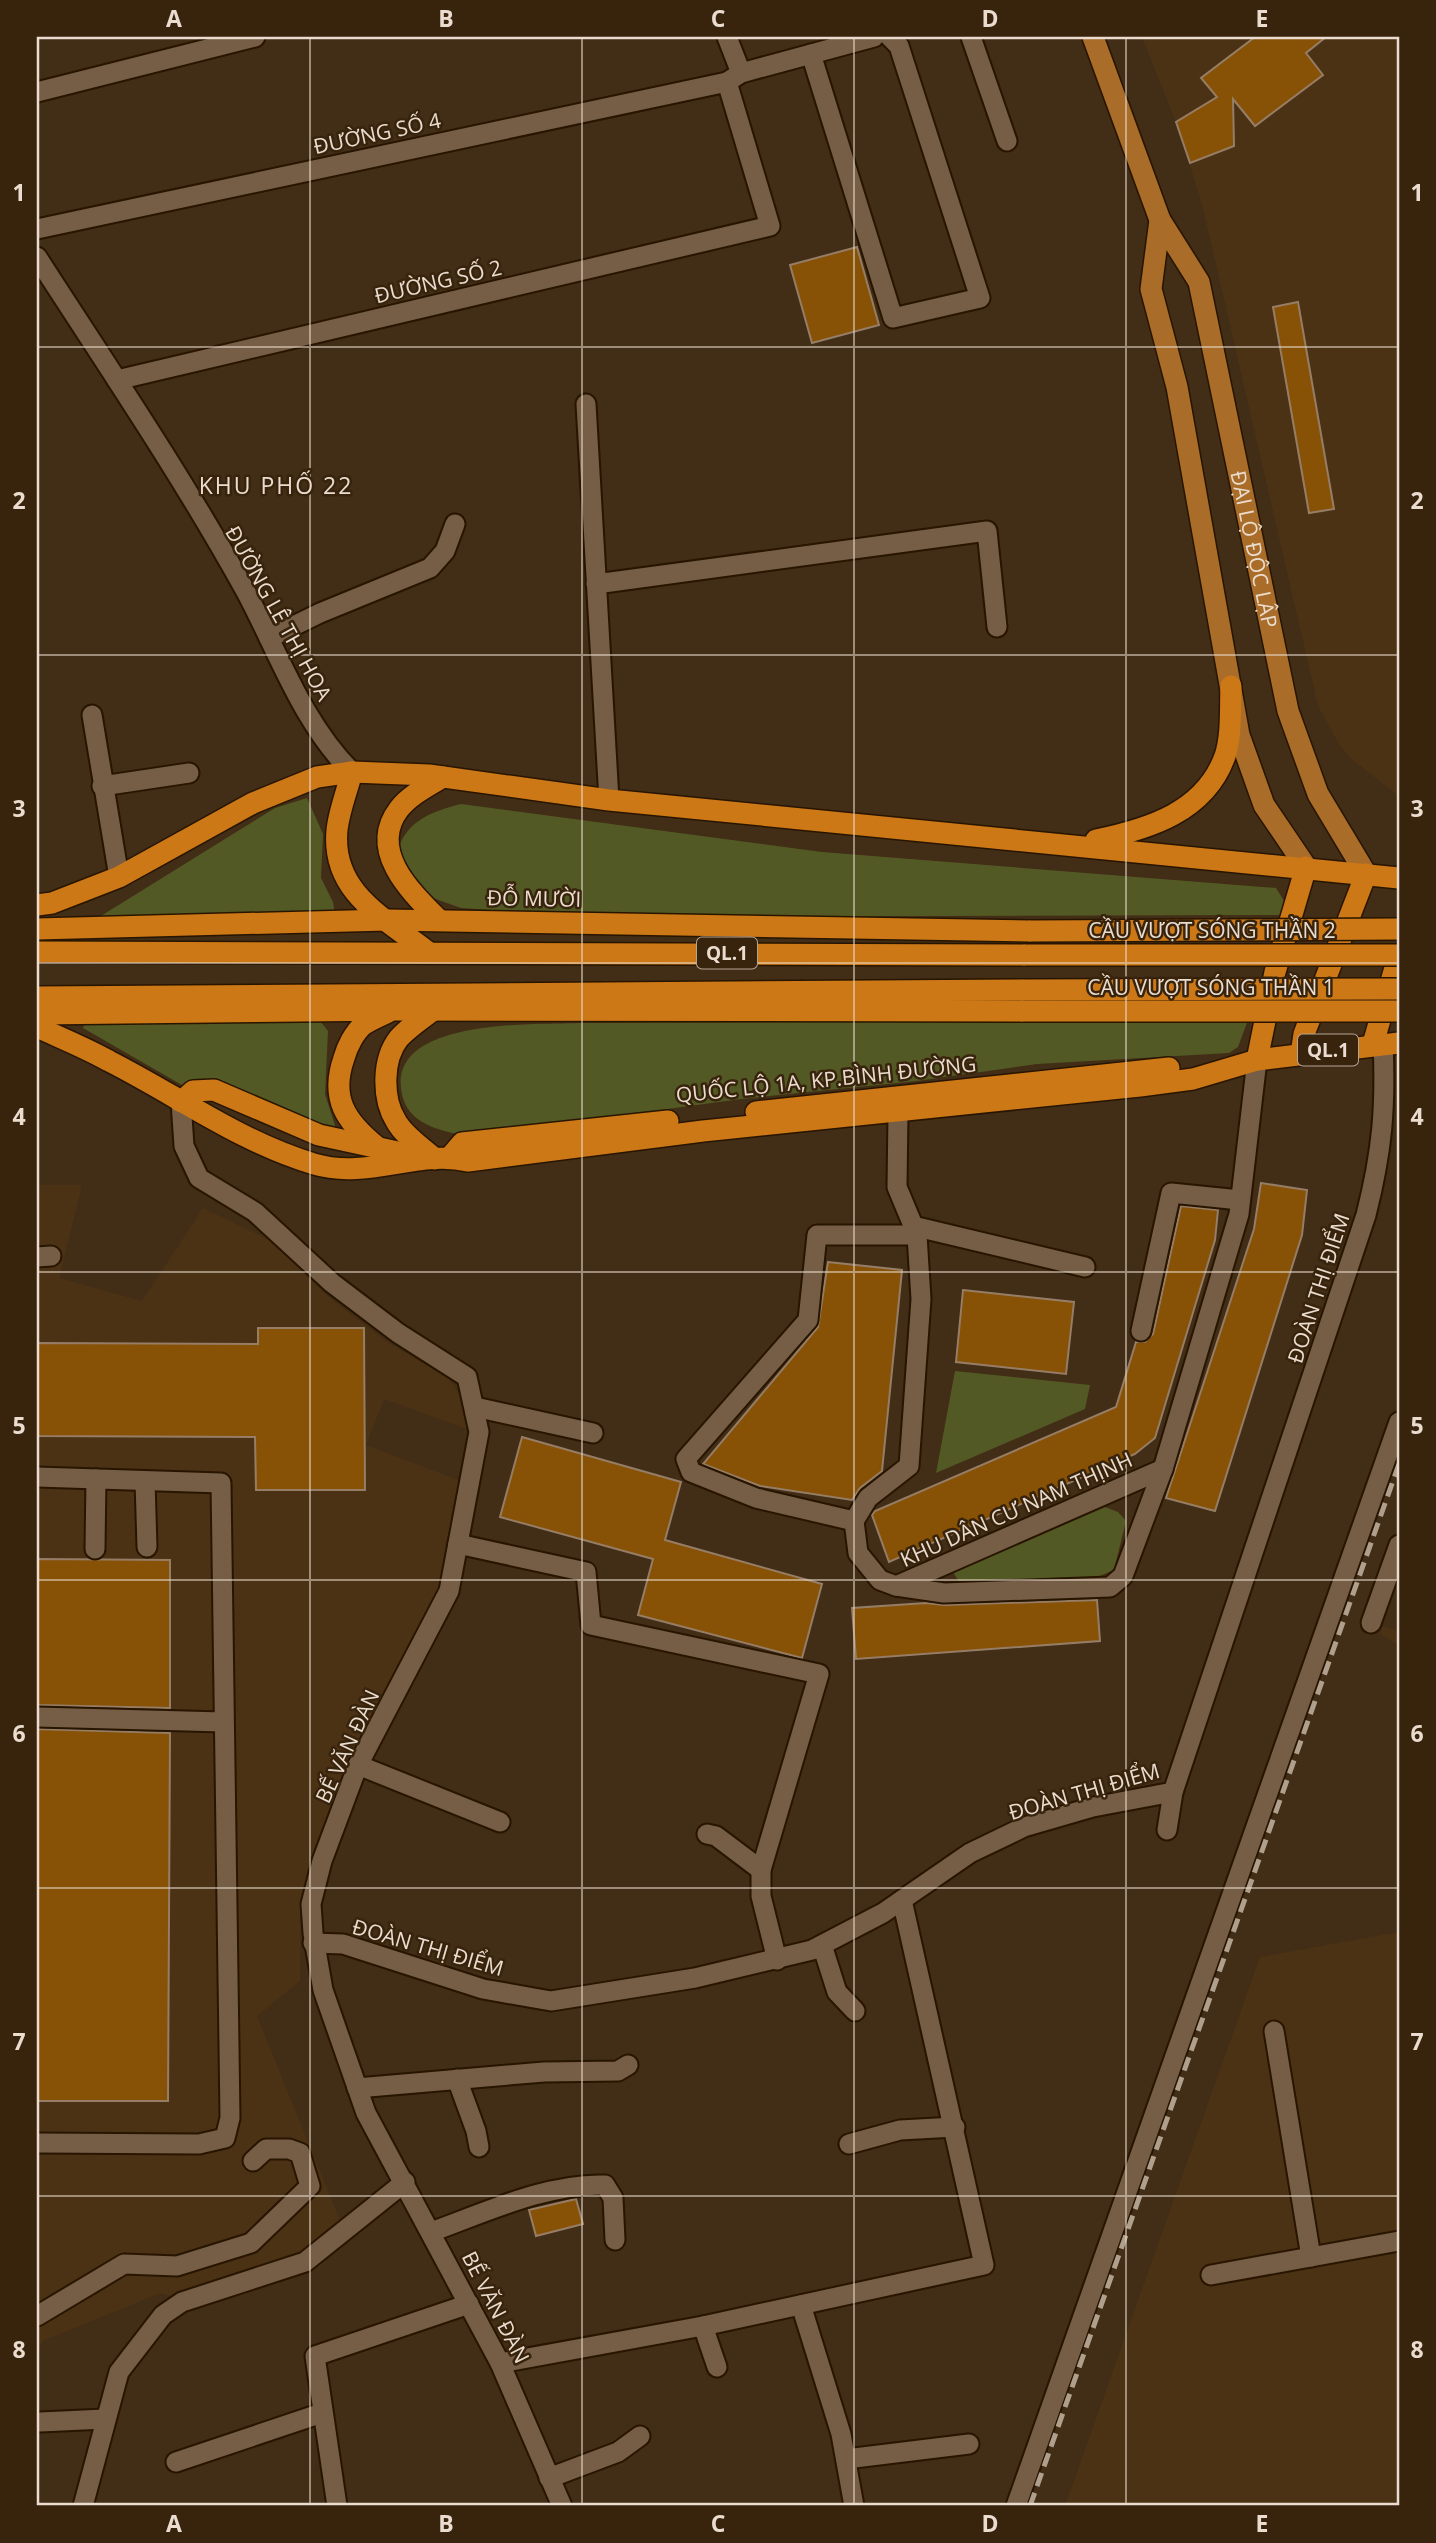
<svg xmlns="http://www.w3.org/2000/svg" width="1436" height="2543" font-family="'Open Sans',sans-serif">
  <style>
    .built { fill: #4c3215 }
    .green { fill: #535924 }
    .building { fill: #875106; stroke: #967d65; stroke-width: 2 }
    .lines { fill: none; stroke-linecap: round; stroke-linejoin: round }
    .minor-casing { stroke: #281500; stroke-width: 23 }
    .major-casing { stroke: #281500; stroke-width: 24 }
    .highway-casing { stroke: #281500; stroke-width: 24 }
    .minor { stroke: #755d46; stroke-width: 19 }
    .major { stroke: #a96d29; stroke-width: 21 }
    .highway { stroke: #cc7816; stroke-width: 21 }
    .rail { stroke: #af9f8d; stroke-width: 5; stroke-dasharray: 14 7; stroke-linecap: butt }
    .highway-bridge-casing { stroke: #281500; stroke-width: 24; stroke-linecap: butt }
    .highway-bridge { stroke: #cc7816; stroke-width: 21 }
    .grid { fill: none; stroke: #eadcce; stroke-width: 2; stroke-opacity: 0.55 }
    .labels { text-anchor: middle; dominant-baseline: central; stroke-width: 5; stroke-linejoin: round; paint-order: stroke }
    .shield { fill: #38230c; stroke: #b5a494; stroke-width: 2 }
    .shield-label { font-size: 19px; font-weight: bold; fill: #eadcce }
    .street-label { font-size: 21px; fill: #eadcce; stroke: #38230c }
    .neighbourhood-label { font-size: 23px; letter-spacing: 2px; fill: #eadcce; stroke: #38230c }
    .neatline { fill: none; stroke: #eadcce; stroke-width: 2.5 }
    .grid-label { font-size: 23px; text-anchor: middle; font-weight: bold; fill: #eadcce }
  </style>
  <rect width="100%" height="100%" fill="#422d16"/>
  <g class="built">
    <path d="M1142,37H1399V796L1355,762L1340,746L1318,706L1202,204L1176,122Z"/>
    <path d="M37,1185H82L59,1278L142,1301L203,1208L276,1243L326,1295L384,1340L449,1379L467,1406L470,1430L384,1399L366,1445L458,1480L455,1523L441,1596L420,1640L381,1698L345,1767L315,1854L300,1910V1981L257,2016L341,2223L292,2257L176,2297L160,2293L43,2341L37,2354Z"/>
    <path d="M1383,1626L1399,1631V1645L1380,1634Z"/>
    <path d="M1399,1932V2506H1065L1260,1957Z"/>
  </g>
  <g class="green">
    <path d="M307,798L323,834L321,878L333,902L335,915L96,919L275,808Z"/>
    <path d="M461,804L822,852L1276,888L1286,904L1280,915L601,917L461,908L416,892L398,849C408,820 433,811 461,804Z"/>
    <path d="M1248,1020L1238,1047L1229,1053L1037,1064L917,1081L741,1099L469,1136C445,1132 411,1126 403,1098C380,1017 535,1025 581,1023Z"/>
    <path d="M320,1021L328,1031L325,1094L338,1135L210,1082L182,1085L83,1028L85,1023Z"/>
    <path d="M955,1371L1090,1385L1085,1409L936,1473Z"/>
    <path d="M1105,1507L1118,1512L1126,1521L1114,1570L1095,1578L971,1586L959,1582L953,1572Z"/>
  </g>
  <g class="building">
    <path d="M1255,37H1326L1306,53L1323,75L1255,126L1233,99L1234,146L1190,163L1176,122L1217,97L1201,78Z"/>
    <path d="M857,247L879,325L812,343L790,265Z"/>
    <path d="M1298,302L1334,509L1309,513L1273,307Z"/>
    <path d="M1261,1183L1307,1190L1302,1235L1215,1511L1166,1498L1254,1229Z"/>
    <path d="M1181,1206L1218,1210L1215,1240L1155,1438L1135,1454L889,1562L872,1515L875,1511L1116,1407L1136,1342H1145L1153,1334Z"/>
    <path d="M828,1262L902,1270L882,1471L860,1488L852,1500L760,1486L703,1464L818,1327Z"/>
    <path d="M963,1290L1074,1302L1066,1374L956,1362Z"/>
    <path d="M258,1328H364L365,1490H256L255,1437L37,1436V1343L258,1344Z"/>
    <path d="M522,1437L681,1482L665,1540L822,1584L802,1658L638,1615L653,1559L500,1517Z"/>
    <path d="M37,1559L170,1560V1708L37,1705Z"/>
    <path d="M1097,1600L1100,1641L856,1659L852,1608L926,1603L944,1605Z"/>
    <path d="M37,1729L170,1733L168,2101H37Z"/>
    <path d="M576,2199L583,2224L536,2236L529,2210Z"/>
  </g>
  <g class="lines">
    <g class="minor-casing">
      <g id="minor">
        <path d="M727,37L741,73"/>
        <path d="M971,37L1007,141"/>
        <path d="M811,54L893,318L980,298L899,46L890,37"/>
        <path d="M37,92L255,37"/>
        <path d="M37,229L727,82L741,73L874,37"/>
        <path d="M37,257C108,367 182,476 245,590C278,651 302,723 352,772"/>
        <path d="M117,380L770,226L727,82"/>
        <path d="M586,404L609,800"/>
        <path d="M596,584L987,531L997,627"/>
        <path d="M269,638L320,613L430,568L445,551L455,524"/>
        <path d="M92,715L119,877"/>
        <path d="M102,786L189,773"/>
        <path d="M181,1102L184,1146L199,1178L255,1212L332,1283L398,1333L467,1377L479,1432L449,1591L358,1765L322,1861L311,1904L313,1933L323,1990L366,2113L500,2363L562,2506"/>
        <path d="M898,1113L897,1187L917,1235L921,1299L909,1466L868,1498L854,1521L858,1553L880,1580L896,1586L944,1593L1110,1587L1123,1576L1163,1469L1239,1214L1257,1060"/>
        <path d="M913,1226L1085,1267"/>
        <path d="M37,1257L51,1256"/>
        <path d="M1141,1331L1171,1193L1240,1200"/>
        <path d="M475,1407L593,1433"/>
        <path d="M37,1477L221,1483L230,2118L225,2138L199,2144L37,2143"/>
        <path d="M145,1481L147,1547"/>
        <path d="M854,1521L756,1498L691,1472L686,1459L808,1320L817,1235H917"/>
        <path d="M458,1544L586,1572L591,1625L819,1674L761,1870V1896L777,1960"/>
        <path d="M95,1549L96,1479"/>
        <path d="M896,1586L1163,1469"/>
        <path d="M1371,1623L1399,1545"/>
        <path d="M37,1717L223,1722"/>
        <path d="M358,1765L500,1822"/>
        <path d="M1167,1830L1173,1792L1366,1215C1382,1152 1386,1108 1383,1043"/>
        <path d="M707,1834L716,1836L761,1870"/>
        <path d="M313,1943L343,1944L483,1989L551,2001L695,1978L812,1950L883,1913L970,1853L1024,1827L1093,1807L1173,1792"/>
        <path d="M822,1945L837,1992L855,2011"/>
        <path d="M1274,2031L1311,2257"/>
        <path d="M457,2079L476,2131L479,2147"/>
        <path d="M357,2088L544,2072L618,2071L628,2065"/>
        <path d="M849,2144L900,2130L955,2127"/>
        <path d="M431,2232C484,2213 547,2183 605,2185L613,2198L615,2240"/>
        <path d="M1211,2275L1399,2241"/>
        <path d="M801,2305L841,2434L854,2506"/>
        <path d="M37,2316L124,2264L177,2266L251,2243L310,2186L300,2153L289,2149H266L253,2161"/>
        <path d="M703,2326L717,2367"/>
        <path d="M500,2363L703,2326L984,2265L902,1900"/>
        <path d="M40,2422L105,2419"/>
        <path d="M846,2459L969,2444"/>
        <path d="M176,2462L322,2413"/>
        <path d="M549,2478L618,2452L640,2436"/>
        <path d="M83,2506L119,2372L163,2315L182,2302L305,2262L405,2182"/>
        <path d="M337,2506L315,2356L469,2304"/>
        <path d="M1016,2506L1399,1422"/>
      </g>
    </g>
    <g class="major-casing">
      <g id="major">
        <path id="s1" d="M1093,37L1160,220L1199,282L1288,711L1318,794L1366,874"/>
        <path d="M1160,220L1151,289L1177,387L1239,735L1264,805L1306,867"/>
      </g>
    </g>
    <g class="highway-casing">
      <g id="highway">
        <path d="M352,772C347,791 339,811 337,830C331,893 385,918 428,952"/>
        <path d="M1096,840C1149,829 1205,812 1225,756C1232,735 1230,708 1231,686"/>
        <path d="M37,905L52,903L119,877L253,803L317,777L352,772L429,775L609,800L1399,878"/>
        <path d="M439,920C412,893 367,851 399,809C410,795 428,786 443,777"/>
        <path d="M37,929L387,920L1031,931"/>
        <path d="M37,952L1025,955"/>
        <path d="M37,997L1023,990"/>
        <path d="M433,1010C422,1019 409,1027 399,1038C382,1059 382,1099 396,1121C404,1136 423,1148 435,1159"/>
        <path d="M37,1014L397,1010L1023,1011"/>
        <path d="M37,1027C61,1038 86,1048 109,1061C178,1096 240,1142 314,1164C367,1180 419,1149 468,1161L703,1131L1140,1086L1193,1079L1257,1060L1399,1043"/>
        <path d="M1373,1044L1399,954"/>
        <path d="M1301,1054L1304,1034L1366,874"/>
        <path d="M1257,1060L1275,972L1306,867"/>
        <path d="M181,1102L193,1091L214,1090L319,1135L416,1156"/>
        <path d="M756,1112L1169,1068"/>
        <path d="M377,1147C345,1121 330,1098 344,1058C347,1047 354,1033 363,1025C370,1020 380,1016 388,1012"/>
        <path d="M450,1157L462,1143L668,1121"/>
      </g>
    </g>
    <use href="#minor" class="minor"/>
    <use href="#major" class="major"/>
    <use href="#highway" class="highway"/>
    <path class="rail" d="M1030,2506L1399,1464"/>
    <g class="highway-bridge-casing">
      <g id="highway-bridge">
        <path d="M1031,931L1399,929"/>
        <path d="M1025,955H1399"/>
        <path d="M1023,990L1399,989"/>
        <path d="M1023,1011H1399"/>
      </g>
    </g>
    <use href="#highway-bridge" class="highway-bridge"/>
  </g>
  <path class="grid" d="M310,37V2506M582,37V2506M854,37V2506M1126,37V2506M37,347H1399M37,655H1399M37,963H1399M37,1272H1399M37,1580H1399M37,1888H1399M37,2196H1399"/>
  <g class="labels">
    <g class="shield">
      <rect x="697" y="937.5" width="60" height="31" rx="5"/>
      <rect x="1298" y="1034.5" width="60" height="31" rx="5"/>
    </g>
    <g class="shield-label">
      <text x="727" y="953">QL.1</text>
      <text x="1328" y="1050">QL.1</text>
    </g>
    <g class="street-label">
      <text transform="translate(377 133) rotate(-12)">ĐƯỜNG SỐ 4</text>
      <text transform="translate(438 281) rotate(-13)">ĐƯỜNG SỐ 2</text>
      <text stroke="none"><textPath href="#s1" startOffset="541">ĐẠI LỘ ĐỘC LẬP</textPath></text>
      <text transform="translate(279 613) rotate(61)">ĐƯỜNG LÊ THỊ HOA</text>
      <text transform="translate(534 898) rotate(1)">ĐỖ MƯỜI</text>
      <text x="1212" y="930">CẦU VƯỢT SÓNG THẦN 2</text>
      <text x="1211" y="987">CẦU VƯỢT SÓNG THẦN 1</text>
      <text transform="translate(826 1079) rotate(-6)">QUỐC LỘ 1A, KP.BÌNH ĐƯỜNG</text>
      <text transform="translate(1318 1288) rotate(-72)">ĐOÀN THỊ ĐIỂM</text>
      <text transform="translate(1016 1509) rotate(-24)">KHU DÂN CƯ NAM THỊNH</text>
      <text transform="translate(347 1746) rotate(-65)">BẾ VĂN ĐÀN</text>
      <text transform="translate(1084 1791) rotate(-16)">ĐOÀN THỊ ĐIỂM</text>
      <text transform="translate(428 1947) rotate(16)">ĐOÀN THỊ ĐIỂM</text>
      <text transform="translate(496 2307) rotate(63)">BẾ VĂN ĐÀN</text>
    </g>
    <g class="neighbourhood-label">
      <text x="276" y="485">KHU PHỐ 22</text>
    </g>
  </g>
  <rect width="1436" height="2543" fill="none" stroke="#38230c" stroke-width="77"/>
  <rect x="38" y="38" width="1360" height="2466" class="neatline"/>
  <g class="grid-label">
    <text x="174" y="27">A</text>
    <text x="446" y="27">B</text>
    <text x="718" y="27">C</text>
    <text x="990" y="27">D</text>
    <text x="1262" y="27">E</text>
    <text x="19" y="201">1</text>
    <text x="1417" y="201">1</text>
    <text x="19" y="509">2</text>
    <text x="1417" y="509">2</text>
    <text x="19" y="817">3</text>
    <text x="1417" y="817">3</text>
    <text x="19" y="1125">4</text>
    <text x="1417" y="1125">4</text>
    <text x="19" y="1434">5</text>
    <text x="1417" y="1434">5</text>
    <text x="19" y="1742">6</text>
    <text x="1417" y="1742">6</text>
    <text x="19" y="2050">7</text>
    <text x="1417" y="2050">7</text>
    <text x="19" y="2358">8</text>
    <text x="1417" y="2358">8</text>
    <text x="174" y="2532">A</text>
    <text x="446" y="2532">B</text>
    <text x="718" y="2532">C</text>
    <text x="990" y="2532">D</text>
    <text x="1262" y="2532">E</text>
  </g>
</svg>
